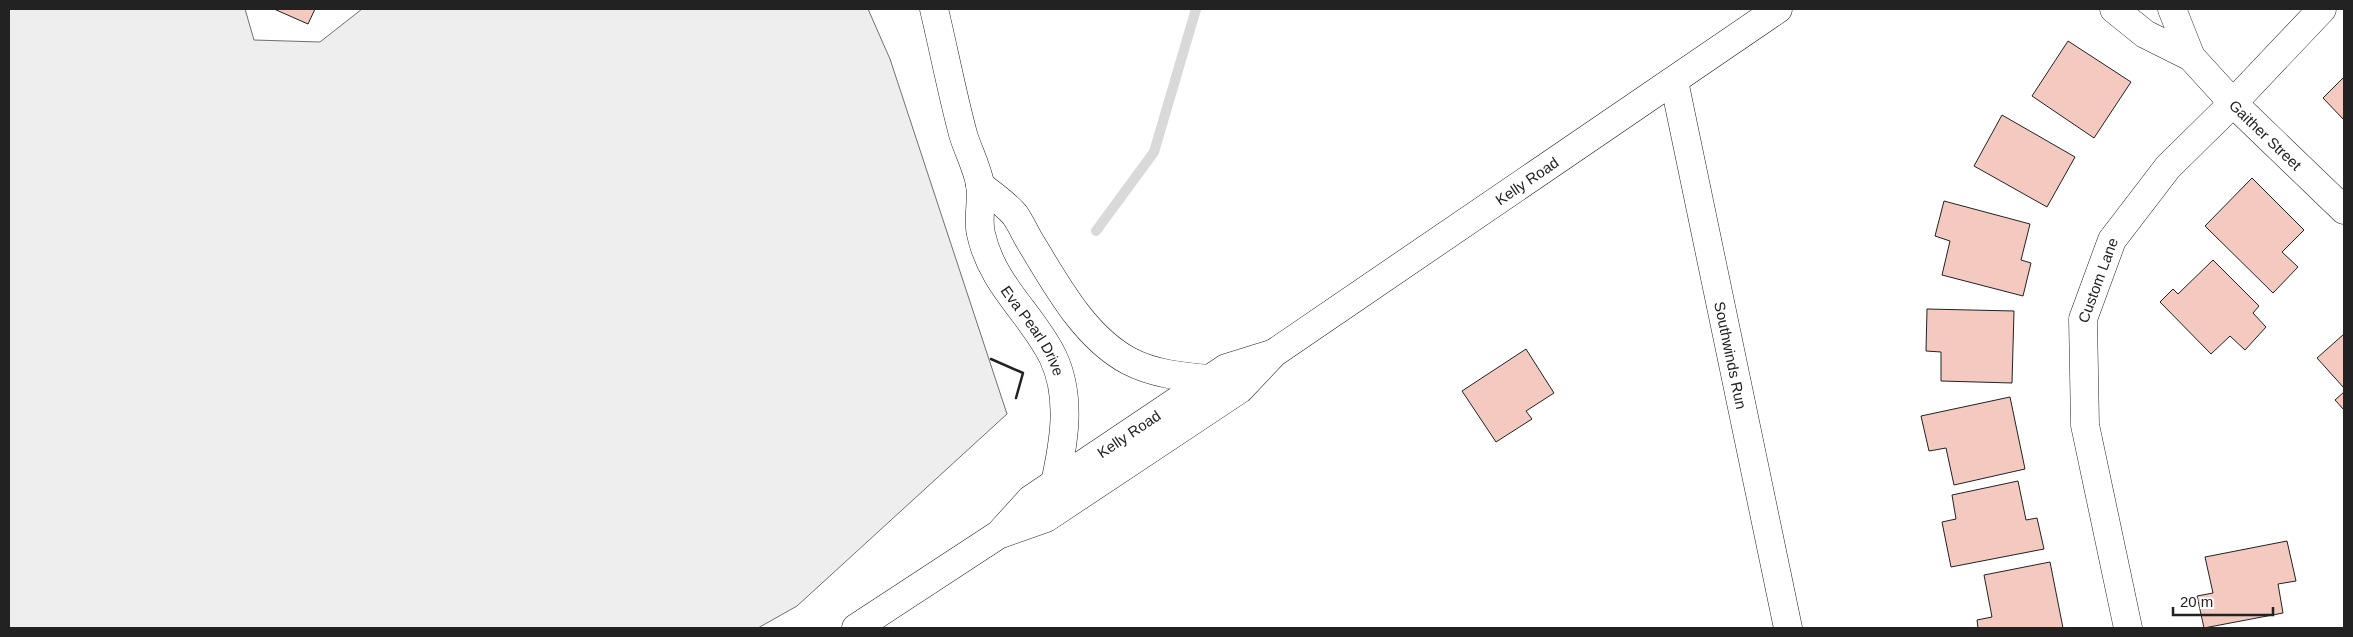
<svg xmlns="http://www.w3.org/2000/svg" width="2353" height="637" font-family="Helvetica,sans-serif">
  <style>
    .green { fill: #eee; stroke: #6f6f6f }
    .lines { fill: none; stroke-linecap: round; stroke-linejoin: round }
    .stream { stroke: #d9d9d9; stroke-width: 10 }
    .building { fill: #f3c9c0; stroke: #222 }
    .minor-casing { stroke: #222; stroke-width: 29 }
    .tertiary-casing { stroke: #222; stroke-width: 29 }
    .minor { stroke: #fff; stroke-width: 28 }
    .tertiary { stroke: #fff; stroke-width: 28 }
    .wall { stroke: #222; stroke-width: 2.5 }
    .labels { text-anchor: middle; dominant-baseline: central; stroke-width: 4; stroke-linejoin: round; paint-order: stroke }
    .street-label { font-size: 15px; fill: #222; stroke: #fff }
  </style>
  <rect width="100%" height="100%" fill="#fff"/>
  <path class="green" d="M9,9H245L254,40L320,42L362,9H868L890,59L1007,414L797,606L758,628H9Z"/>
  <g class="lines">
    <path class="stream" d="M1096,231L1154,152L1196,9"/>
  </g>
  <g class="building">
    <path d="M274,9H315L308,24Z"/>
    <path d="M2068,41L2131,82L2094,138L2032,96Z"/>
    <path d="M2344,77V120L2323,98Z"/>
    <path d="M2002,115L2075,157L2047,207L1974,166Z"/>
    <path d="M2252,178L2304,230L2282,252L2298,267L2273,293L2205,226Z"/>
    <path d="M1944,201L2030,224L2021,260L2031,263L2023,296L1942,275L1950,241L1935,236Z"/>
    <path d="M2213,260L2259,306L2253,313L2266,327L2245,350L2230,336L2211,354L2160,302L2173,289L2178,294Z"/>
    <path d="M1927,309L2014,311L2012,383L1941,381V352L1926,351Z"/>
    <path d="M2344,334V388L2317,358Z"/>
    <path d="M1526,349L1554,393L1526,411L1532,419L1496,442L1462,391Z"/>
    <path d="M2344,392V410L2335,400Z"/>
    <path d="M2010,397L2025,469L1954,485L1946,448L1929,451L1921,416Z"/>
    <path d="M2018,481L2026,520L2037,518L2044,549L1951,567L1942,522L1956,519L1952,495Z"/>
    <path d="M2287,541L2296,581L2278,584L2283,613L2204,628L2197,596L2213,593L2205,557Z"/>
    <path d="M2050,562L2063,628H1978L1977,620L1992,617L1984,575Z"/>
  </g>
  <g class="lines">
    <g class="minor-casing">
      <g id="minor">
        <path id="s1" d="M934,9C944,51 952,93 963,134C968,151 977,167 980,184C983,200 977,218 981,234C992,285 1032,314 1053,357C1072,397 1064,442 1055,483"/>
        <path id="s2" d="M2114,9L2145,34L2191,57L2233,103L2344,210"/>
        <path d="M2172,9L2191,57"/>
        <path id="s3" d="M1674,81L1788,628"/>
        <path d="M980,185C991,194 1006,204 1015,215C1022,225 1027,238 1034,248C1058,288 1086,338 1129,361C1154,374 1183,377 1211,379"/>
        <path id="s4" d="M2128,628L2085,425L2083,319L2112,240L2168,167L2233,103L2322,9"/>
      </g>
    </g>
    <g class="tertiary-casing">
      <g id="tertiary">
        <path id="s5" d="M1001,532L1031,499L1226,368L1271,354"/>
        <path id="s6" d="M856,628L998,535L1046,518L1240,389L1274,353L1778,9"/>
      </g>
    </g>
    <use href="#minor" class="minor"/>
    <use href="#tertiary" class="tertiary"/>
    <path class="wall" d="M991,359L1023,373L1016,398"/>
  </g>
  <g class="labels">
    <g class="street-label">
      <text stroke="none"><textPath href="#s2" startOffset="199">Gaither Street</textPath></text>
      <text stroke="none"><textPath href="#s6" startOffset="809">Kelly Road</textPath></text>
      <text stroke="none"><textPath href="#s4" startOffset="355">Custom Lane</textPath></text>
      <text stroke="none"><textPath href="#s1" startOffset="342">Eva Pearl Drive</textPath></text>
      <text stroke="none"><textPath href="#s3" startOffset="280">Southwinds Run</textPath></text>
      <text stroke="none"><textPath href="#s5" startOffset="162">Kelly Road</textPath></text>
    </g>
  </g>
  <rect width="2353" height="637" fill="none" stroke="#222222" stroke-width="20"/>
  <path d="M2173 607v8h100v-8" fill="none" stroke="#222222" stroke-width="2.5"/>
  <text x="2180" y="607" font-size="15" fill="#222222" stroke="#ffffff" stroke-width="4" paint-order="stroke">20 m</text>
</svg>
